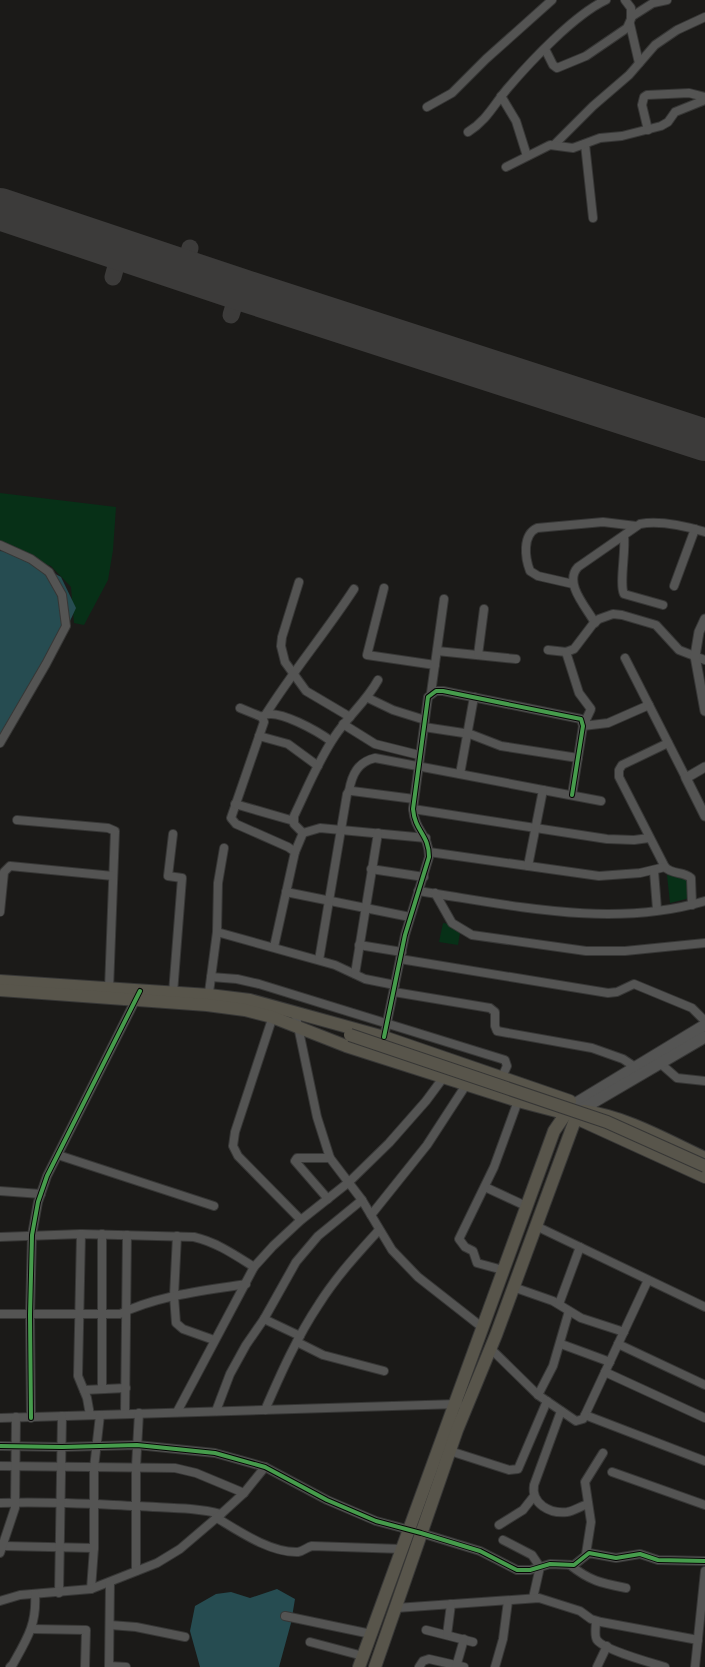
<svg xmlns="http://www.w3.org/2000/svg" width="705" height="1667" font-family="Montserrat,sans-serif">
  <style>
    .green { fill: #073017 }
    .water { fill: #264c51 }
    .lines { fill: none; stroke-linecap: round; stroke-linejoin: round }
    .taxiway { stroke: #3c3b3a; stroke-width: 17 }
    .runway { stroke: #3c3b3a; stroke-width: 42 }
    .minor-casing { stroke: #373736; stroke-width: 10 }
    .tertiary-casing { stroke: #373736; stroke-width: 11 }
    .secondary-casing { stroke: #373736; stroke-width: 13 }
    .primary-casing { stroke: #373736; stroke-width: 14 }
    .minor { stroke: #545453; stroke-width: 8 }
    .tertiary { stroke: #545453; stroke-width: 9 }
    .secondary { stroke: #545453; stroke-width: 11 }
    .primary { stroke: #58554b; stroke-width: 12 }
    .primary-bridge-casing { stroke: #373736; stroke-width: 14; stroke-linecap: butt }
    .primary-bridge { stroke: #58554b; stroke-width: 12 }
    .cycleway-casing { stroke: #060605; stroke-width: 6 }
    .cycleway { stroke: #469c4c; stroke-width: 4 }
  </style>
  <rect width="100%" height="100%" fill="#1b1a18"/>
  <g class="green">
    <path d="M0,493L116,507L113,550L108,580L84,625L74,623L71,587L51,566L0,549Z"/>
    <path d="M667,875L691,876L694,897L670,903Z"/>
    <path d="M443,923L461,926L458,945L439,942Z"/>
  </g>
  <g class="water">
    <path d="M0,551L15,552L61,577L76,608L52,660L0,745Z"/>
    <path d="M277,1589L295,1599L291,1623L279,1667H200L190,1631L195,1606L216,1594L231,1592L250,1598Z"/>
  </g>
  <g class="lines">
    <g class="taxiway">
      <path d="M184,270L190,248"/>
      <path d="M113,277L121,248"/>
      <path d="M231,315L239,289"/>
    </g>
    <path class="runway" d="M0,209L239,289L705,440"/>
    <g class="minor-casing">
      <g id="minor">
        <path d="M631,17L653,3L667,0"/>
        <path d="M630,24L639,63"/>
        <path d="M545,49L553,65L557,68L586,56L627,28L631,19V8L625,0"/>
        <path d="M501,96L516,121L527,156"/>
        <path d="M427,107L452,93L486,59L552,0"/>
        <path d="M648,130L642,105L644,97L647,95L689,93L705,97"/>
        <path d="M468,132C487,120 493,106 507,89C530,62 574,15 606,0"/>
        <path d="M585,144L593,218"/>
        <path d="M554,145L593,106L629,75L655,45L677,30L705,17"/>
        <path d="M506,167L550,145L573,148L600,138L622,136L661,126L668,122L675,112L705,100"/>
        <path d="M624,536C626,551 619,584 624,594L663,605"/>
        <path d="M0,545L31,559L49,572L62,595L66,626L46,664L0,743"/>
        <path d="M299,582L282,637L281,646L285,662L306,691L350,717"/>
        <path d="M573,584L538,576L530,571C525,558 522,535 537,528L603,522L636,526"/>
        <path d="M674,586L695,529"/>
        <path d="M384,588L367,655L435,665"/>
        <path d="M595,623C587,608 563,583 578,567L640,524C661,520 685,526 705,532"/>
        <path d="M548,650L566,652L574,649L593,624L599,619L613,614L622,615L656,625L679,650L705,660"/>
        <path d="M437,651L516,659"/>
        <path d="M566,652L579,693L591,709L583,726L608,723L649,705"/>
        <path d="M478,655L484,609"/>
        <path d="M625,658L686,778"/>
        <path d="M431,693L444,599"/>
        <path d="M368,698L393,710L425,720"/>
        <path d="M240,708L262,717L264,722L231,818L236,824L288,847L295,852L274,947"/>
        <path d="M266,714C293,671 326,632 354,589"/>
        <path d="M263,716C277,707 320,733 331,741"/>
        <path d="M343,724L375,744L419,755"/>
        <path d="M424,727L470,734L501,746L578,758"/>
        <path d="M259,736L288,744L318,766"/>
        <path d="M668,743L622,765L619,770V777L665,867C672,875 683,871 691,878L692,905"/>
        <path d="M460,774L474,697"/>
        <path d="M349,791C352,774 358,762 375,758L601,801"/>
        <path d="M235,804L294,821"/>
        <path d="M413,809L607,839L634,840L649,838"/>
        <path d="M17,820L108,828L115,831L109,989"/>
        <path d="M303,833L294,824V816C307,789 318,761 335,736C348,716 366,702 378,680"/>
        <path d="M173,834L168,876L182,878L173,993"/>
        <path d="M295,852L303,833L320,828L426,838"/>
        <path d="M429,852L599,876L640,873L665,867"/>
        <path d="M528,866L543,790"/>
        <path d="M371,869L424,877"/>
        <path d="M654,871L657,909"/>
        <path d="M418,891C512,905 611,929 705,901"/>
        <path d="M286,892L410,917"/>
        <path d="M435,893L452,923L472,935L586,951H625L705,943"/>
        <path d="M0,912L4,872L10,866L113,876"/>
        <path d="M217,932L335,965L365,979L395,985"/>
        <path d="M359,945L402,952"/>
        <path d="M400,959L608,993L617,992L634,984L692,1008L705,1021"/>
        <path d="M319,960L347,794L349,791H352L414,799"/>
        <path d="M355,974L378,833"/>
        <path d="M211,977L237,979L259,984L505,1060L507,1066L502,1077"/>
        <path d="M394,992L490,1008L495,1012V1026L497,1031L592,1048L623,1059L638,1069"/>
        <path d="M208,1000L217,932L218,883L224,848"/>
        <path d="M295,1012L317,1117L330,1158L362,1200L392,1250L418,1277L483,1328"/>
        <path d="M274,1013L235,1132L233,1146L238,1156L301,1220"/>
        <path d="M384,1037L405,935L429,857C429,834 415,832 413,809L428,697L436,691H443L581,719L583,726L572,795"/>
        <path d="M661,1064L677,1078L705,1081"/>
        <path d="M58,1155L214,1206"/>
        <path d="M485,1187L528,1207"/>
        <path d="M0,1191L41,1194"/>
        <path d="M328,1199L295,1161L297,1158H330"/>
        <path d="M371,1215L427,1145L466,1085"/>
        <path d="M536,1226L705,1307"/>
        <path d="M81,1234L78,1376L87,1398L90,1415"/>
        <path d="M102,1234V1389"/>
        <path d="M177,1236L174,1296L176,1323L183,1329L214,1340"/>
        <path d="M0,1237L81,1234L194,1237C216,1242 235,1255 254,1267"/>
        <path d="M503,1270L477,1263L473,1251L465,1247L459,1239L494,1167L518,1101"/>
        <path d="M648,1280L585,1415L705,1461"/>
        <path d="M513,1287L553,1301L581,1318L624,1332"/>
        <path d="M559,1304L580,1247"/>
        <path d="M0,1314H120C159,1295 204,1291 246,1284"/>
        <path d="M264,1319L300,1336"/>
        <path d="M297,1342L323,1355L384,1371"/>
        <path d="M561,1344L610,1362"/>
        <path d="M618,1344L705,1385"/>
        <path d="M490,1348L538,1395L576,1421L583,1419L585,1415"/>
        <path d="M605,1372L705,1418"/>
        <path d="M84,1390L126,1388"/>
        <path d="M538,1395L553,1366L569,1311"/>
        <path d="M265,1410C281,1373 297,1337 319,1304C336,1277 358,1253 379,1230"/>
        <path d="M216,1411L230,1374L246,1345L264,1319L296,1262L318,1236L362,1200"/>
        <path d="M561,1411L534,1485C531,1504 550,1514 567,1512C574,1511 581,1506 588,1504"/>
        <path d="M177,1412L254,1267L273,1246L301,1220L349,1182L389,1143L426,1101L446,1074"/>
        <path d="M125,1414L127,1235"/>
        <path d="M0,1418L458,1404"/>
        <path d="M31,1418L30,1315L32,1235L38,1202L47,1176L137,997"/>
        <path d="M0,1446L62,1447L137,1445L215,1453L265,1467L327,1500L376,1521L421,1533L480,1551L517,1570H530L550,1564L574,1565L589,1553L616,1558L640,1554L658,1560L705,1561"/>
        <path d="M450,1451L509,1470L518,1469L547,1401"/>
        <path d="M0,1466L175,1468L196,1473L244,1493"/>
        <path d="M612,1472L705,1505"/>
        <path d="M0,1503C46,1501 91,1504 137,1506C165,1508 194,1507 221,1514"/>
        <path d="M217,1518C240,1532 271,1553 298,1552C304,1551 307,1547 312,1546L402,1549"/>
        <path d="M499,1525L523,1510L534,1496"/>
        <path d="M503,1540L532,1555L540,1567L533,1598"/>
        <path d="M3,1546L94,1548"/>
        <path d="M0,1553L15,1508L16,1417"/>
        <path d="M586,1554L591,1522L585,1482L603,1453"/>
        <path d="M570,1565C590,1581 601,1583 626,1588"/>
        <path d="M136,1571V1467L139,1413"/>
        <path d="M91,1589L94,1548V1468L100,1415"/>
        <path d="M59,1593L62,1416"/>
        <path d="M0,1601L20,1595L91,1589L157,1563L180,1549L221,1514L244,1493L265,1467"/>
        <path d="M396,1608L539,1598L580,1611L591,1619L601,1622L698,1640"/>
        <path d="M285,1616L371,1634"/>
        <path d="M596,1621C596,1626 594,1636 597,1640C604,1650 652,1663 665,1667"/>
        <path d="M110,1625L136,1627L185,1637"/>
        <path d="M32,1629L86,1630L85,1667"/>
        <path d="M426,1630L473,1642"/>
        <path d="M447,1635L451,1604"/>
        <path d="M310,1642L363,1656"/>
        <path d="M109,1666L126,1667"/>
        <path d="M10,1667L13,1664C27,1639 37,1624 35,1594"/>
        <path d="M109,1667L110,1582"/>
        <path d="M419,1667L423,1661L429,1659L464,1667"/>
        <path d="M456,1667L464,1639"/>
        <path d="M495,1667L503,1639L508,1601"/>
        <path d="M597,1667L607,1646"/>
        <path d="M695,1667L705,1571"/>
      </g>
    </g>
    <g class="tertiary-casing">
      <g id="tertiary">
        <path d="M705,619L699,632L695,656L705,711"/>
        <path d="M705,767L686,778L705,816"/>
      </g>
    </g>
    <g class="secondary-casing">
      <g id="secondary">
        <path d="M578,1102L705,1025"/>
        <path d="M582,1109L705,1037"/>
      </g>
    </g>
    <g class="primary-casing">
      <g id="primary">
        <path d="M0,981L209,995L250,1000L384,1037L570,1101"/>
        <path d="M0,990L207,1005L245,1010L272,1017L346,1046L518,1101L564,1113"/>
        <path d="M584,1111C627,1117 666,1140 705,1158"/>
        <path d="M578,1119L705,1177"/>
        <path d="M359,1667L554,1131L565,1115"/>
        <path d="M375,1667L457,1430L496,1335L575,1120"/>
      </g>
    </g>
    <use href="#minor" class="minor"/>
    <use href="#tertiary" class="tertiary"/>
    <use href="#secondary" class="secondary"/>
    <use href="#primary" class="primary"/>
    <g class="primary-bridge-casing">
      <path id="primary-bridge" d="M350,1035L607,1122L705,1166"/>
    </g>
    <use href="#primary-bridge" class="primary-bridge"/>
    <g class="cycleway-casing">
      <g id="cycleway">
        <path d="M384,1037L405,935L429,857C429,834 415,832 413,809L428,697L436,691H443L581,719L583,726L572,795"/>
        <path d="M31,1418L30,1315L32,1235L38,1202L47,1176L140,991"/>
        <path d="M0,1446L62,1447L137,1445L215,1453L265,1467L327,1500L376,1521L421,1533L480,1551L517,1570H530L550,1564L574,1565L589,1553L616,1558L640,1554L658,1560L705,1561"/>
      </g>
    </g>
    <use href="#cycleway" class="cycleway"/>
  </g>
</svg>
